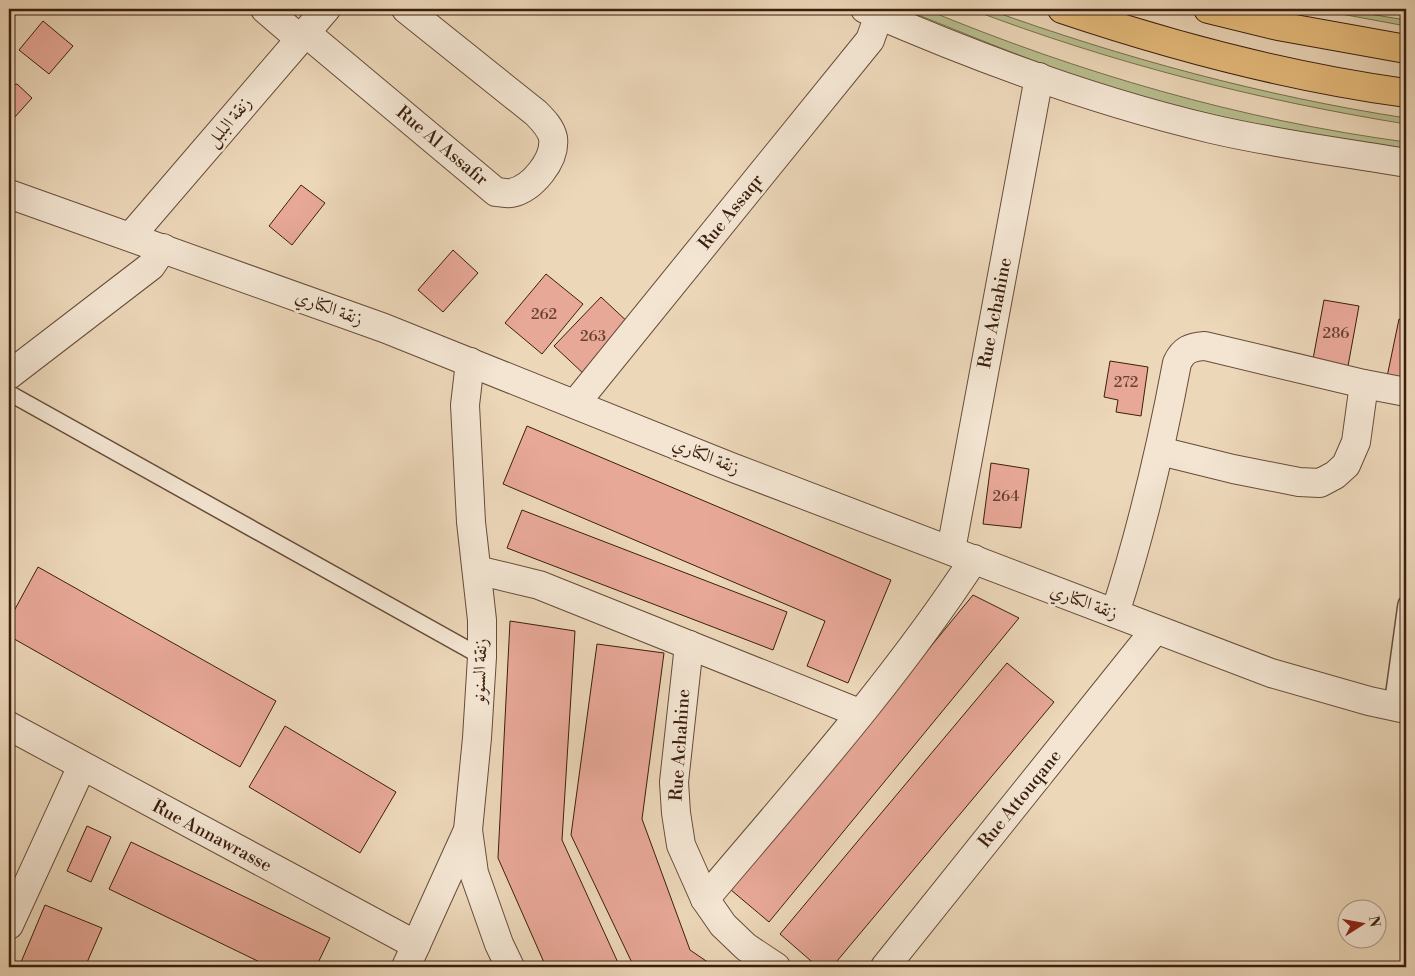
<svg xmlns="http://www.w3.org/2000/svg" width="1415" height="976" font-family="'Libre Bodoni',Amiri,serif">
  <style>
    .green { fill: #b8be8f; stroke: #7a6e4e }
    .building { fill: #e8a898; stroke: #3b1e0e }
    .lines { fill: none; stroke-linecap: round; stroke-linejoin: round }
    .lane-casing { stroke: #674c39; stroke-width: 18 }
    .street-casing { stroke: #674c39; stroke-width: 30 }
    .primary-casing { stroke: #3b1e0e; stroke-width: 30 }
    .lane { stroke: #f3e5d2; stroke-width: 15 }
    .street { stroke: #f3e5d2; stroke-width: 28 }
    .primary { stroke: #e6bc7c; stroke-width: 28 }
    .labels { text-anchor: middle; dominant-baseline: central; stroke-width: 5; stroke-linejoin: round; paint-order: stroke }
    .number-label { font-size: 15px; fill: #664030 }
    .street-label { font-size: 18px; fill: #3b1e0e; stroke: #f3e5d2 }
  </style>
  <rect width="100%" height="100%" fill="#ecd7b9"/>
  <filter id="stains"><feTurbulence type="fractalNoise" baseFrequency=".004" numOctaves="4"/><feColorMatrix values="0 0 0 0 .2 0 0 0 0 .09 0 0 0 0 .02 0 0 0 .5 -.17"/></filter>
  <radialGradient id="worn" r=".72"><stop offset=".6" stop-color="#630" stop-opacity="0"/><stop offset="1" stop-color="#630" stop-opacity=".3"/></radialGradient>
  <g class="green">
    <path d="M903,9H925C1079,73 1241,120 1406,142V149C1307,136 1208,117 1113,88C1041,66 972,36 903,9Z"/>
    <path d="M970,9H987C1123,58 1263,96 1406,118V124C1257,100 1112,63 970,9Z"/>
    <path d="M1314,9H1339L1406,20V26Z"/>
  </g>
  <g class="building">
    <path d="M43,21L73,46L49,74L19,50Z"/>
    <path d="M9,81L13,85L17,84L32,98L14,118L9,117Z"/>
    <path d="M301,185L325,203L292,245L269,226Z"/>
    <path d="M453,250L478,273L443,312L418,290Z"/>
    <path d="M546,274L583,304L542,354L505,323Z"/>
    <path d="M601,297L631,325L585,375L554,346Z"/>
    <path d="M1324,300L1359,306L1348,366L1313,359Z"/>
    <path d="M1399,319L1406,321V381L1387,377Z"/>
    <path d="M1110,361L1148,367L1141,416L1116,412L1118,400L1104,397Z"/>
    <path d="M527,426L891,580L848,683L807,666L825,621L503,484Z"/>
    <path d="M991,463L1029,469L1021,528L983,524Z"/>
    <path d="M522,510L787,612L773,650L507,548Z"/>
    <path d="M38,567L276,701L240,767L9,636V620Z"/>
    <path d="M973,595L1019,618L769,922L731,890Z"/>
    <path d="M510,621L575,631L562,840L620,967H546L498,858Z"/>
    <path d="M597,644L664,653L642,819L690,950L715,967H634L571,835Z"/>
    <path d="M1007,663L1054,702L832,967H818L780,934Z"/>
    <path d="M285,726L396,792L360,853L249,787Z"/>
    <path d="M87,826L111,837L91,882L67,871Z"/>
    <path d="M131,842L330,938L316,967H270L109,889Z"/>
    <path d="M45,905L102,928L85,967H19Z"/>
  </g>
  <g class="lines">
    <g class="lane-casing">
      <g id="lane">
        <path d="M9,393L482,657"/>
        <path d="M1392,706L1406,604"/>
      </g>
    </g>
    <g class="street-casing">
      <g id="street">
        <path d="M265,9L300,39"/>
        <path d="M865,9C977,58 1093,101 1212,129C1276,144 1342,152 1406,163"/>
        <path d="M306,33L496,192C501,192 507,194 511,193C532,189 556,160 553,138C551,128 543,120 536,113L406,9"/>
        <path d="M9,194L384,328L731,467L1271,673L1369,701L1406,709"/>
        <path d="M131,236L326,9"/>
        <path d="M9,375L151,266L163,248"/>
        <path d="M575,404L870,40L879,15"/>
        <path d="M1160,451L1233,469L1299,482L1320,483L1335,475L1346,465L1356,442L1364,384"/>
        <path d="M951,550L1039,77"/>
        <path d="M477,570L539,585L859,713"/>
        <path d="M1115,613C1142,530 1161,448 1177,363C1183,350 1190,347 1205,346L1364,384L1406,392"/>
        <path d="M689,645L674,782L676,813L681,845L705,899L723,925L746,947L776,967"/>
        <path d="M9,726L416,945"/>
        <path d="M468,830L474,873L499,944L510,967"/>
        <path d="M705,899C797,790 896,679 974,559"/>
        <path d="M9,925L82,766"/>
        <path d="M406,967L468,830L477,738L482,657V620L471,522L465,405L470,362"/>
        <path d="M885,967L1155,630"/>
      </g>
    </g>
    <g class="primary-casing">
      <g id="primary">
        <path d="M1062,9C1175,47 1289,77 1406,93"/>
        <path d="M1208,9L1278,26L1406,49"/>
      </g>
    </g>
    <use href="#lane" class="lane"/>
    <use href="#street" class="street"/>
    <use href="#primary" class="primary"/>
  </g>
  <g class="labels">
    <g class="number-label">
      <text x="544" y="314">262</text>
      <text x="1336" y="333">286</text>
      <text x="593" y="336">263</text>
      <text x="1126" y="382">272</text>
      <text x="1006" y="496">264</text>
    </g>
    <g class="street-label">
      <text transform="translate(229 122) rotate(-50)">زنقة البلبل</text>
      <text transform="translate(442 146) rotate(40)">Rue Al Assafir</text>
      <text transform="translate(731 212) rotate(-51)">Rue Assaqr</text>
      <text transform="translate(329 308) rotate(20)">زنقة الكناري</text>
      <text transform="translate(995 313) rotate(-79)">Rue Achahine</text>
      <text transform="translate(706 456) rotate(22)">زنقة الكناري</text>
      <text transform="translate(1084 602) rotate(20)">زنقة الكناري</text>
      <text transform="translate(480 671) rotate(-88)">زنقة السنونو</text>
      <text transform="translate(680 745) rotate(-86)">Rue Achahine</text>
      <text transform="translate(1020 799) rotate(-51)">Rue Attouqane</text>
      <text transform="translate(212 836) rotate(28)">Rue Annawrasse</text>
    </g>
  </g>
  <rect width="1415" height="976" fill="none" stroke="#ecd7b9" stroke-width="30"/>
  <rect x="10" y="10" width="1395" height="956" fill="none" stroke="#3b1e0e" stroke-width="2.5"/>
  <rect x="15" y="15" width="1385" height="946" fill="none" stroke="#3b1e0e"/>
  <g transform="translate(1362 924) rotate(79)"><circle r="24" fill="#f3e5d2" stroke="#a99584"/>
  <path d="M0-4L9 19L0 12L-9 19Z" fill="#8f2418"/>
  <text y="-8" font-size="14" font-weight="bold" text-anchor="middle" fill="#3b1e0e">N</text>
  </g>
  <rect width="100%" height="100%" filter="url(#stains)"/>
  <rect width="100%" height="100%" fill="url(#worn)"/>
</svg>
